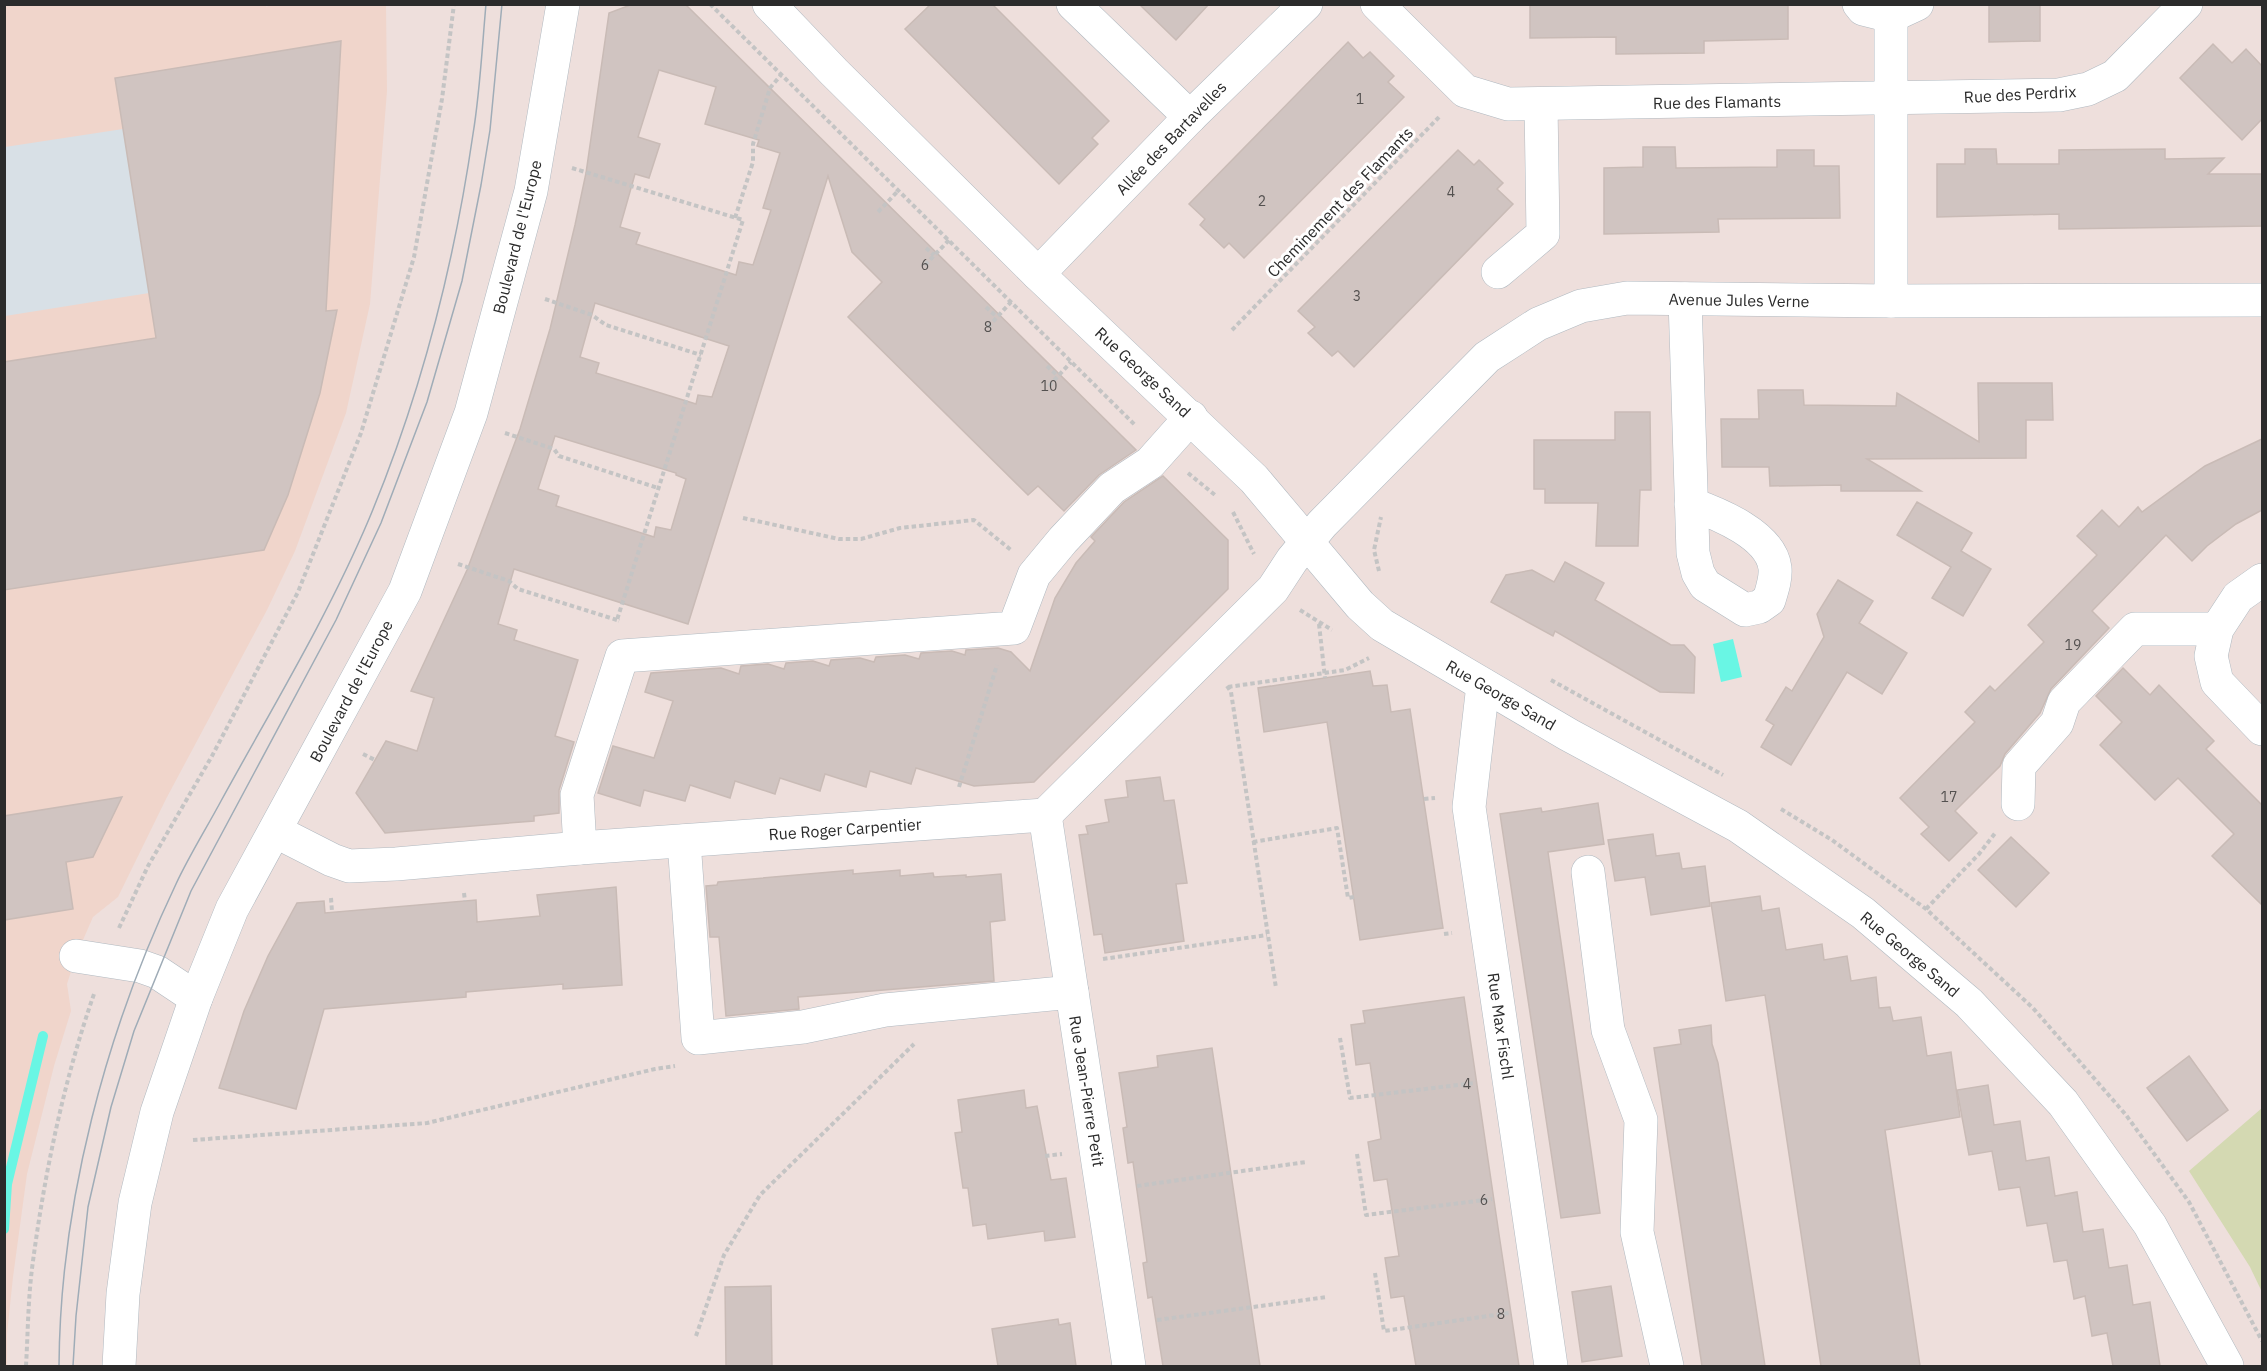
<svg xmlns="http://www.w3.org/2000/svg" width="2267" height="1371" font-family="'IBM Plex Sans',sans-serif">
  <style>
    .education { fill: #f0d5cb }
    .airport { fill: #d8e0e6 }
    .cemetery { fill: #d4d9b2 }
    .water { fill: #69f6e4 }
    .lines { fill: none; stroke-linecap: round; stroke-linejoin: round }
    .stream { stroke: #69f6e4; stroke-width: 10 }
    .building { fill: #d0c4c1; stroke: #c9bbb6; stroke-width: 1.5; fill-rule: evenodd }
    .minor-casing { stroke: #b0b9c0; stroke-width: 34 }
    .path { stroke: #c4c4c4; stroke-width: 4; stroke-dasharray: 4.5 3; stroke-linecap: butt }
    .minor { stroke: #fff; stroke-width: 33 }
    .tram { stroke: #9facb7; stroke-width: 1.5 }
    .labels { text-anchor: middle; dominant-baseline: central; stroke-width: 6; stroke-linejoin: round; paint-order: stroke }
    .number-label { font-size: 14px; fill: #545150 }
    .street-label { font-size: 16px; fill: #2b2b2b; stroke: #fff }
  </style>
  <rect width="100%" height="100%" fill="#eedfdc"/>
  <path class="education" d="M264,4L267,7L269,4L386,5L387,91L370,304L346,413L295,551L267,610L166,799L118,897L93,917L76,956L67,984L71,1011L54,1066L27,1174L13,1277L7,1334V1366H5V5Z"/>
  <path class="airport" d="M123,129L149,293L5,316V147Z"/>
  <path class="cemetery" d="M2262,1108V1292L2250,1267L2189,1171Z"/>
  <path class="water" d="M1733,639L1742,677L1721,682L1713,644Z"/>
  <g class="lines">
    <path class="stream" d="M4,1229L7,1184L43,1036"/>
  </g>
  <g class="building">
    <path d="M633,4H685L1136,450L1099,475L1064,511L1038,486L1028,495L848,317L882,282L852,252L828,176L688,624L514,569L498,624L517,630L514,640L578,660L555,736L574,742L559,790V813L534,816V821L385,833L356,793L386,741L417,751L434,698L411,691L467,570L520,429L550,329L575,225L586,173L609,13ZM659,70L716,87L705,124L759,140L757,146L780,153L763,208L771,210L753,265L739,262L736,275L636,244L640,233L620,227L635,174L649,178L660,144L638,137ZM595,303L729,346L712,397L698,395L696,404L596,373L599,363L580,357ZM555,436L676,473V475L686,479L671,530L656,527L654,537L556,506L559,496L538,489Z"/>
    <path d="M1139,4H1209L1176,40Z"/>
    <path d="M1530,4H1788V39L1704,41V53L1616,54V37L1530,38Z"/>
    <path d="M1989,4H2040V41L1989,42Z"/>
    <path d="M930,5H993L1109,121L1092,138L1098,144L1059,184L905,29Z"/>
    <path d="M341,41L326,311L337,310L320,393L288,495L264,550L4,590V362L156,338L115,78Z"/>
    <path d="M1348,42L1363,58L1370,52L1394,76L1388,82L1404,97L1244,258L1229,243L1224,248L1200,225L1205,219L1189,204Z"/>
    <path d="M2213,44L2232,63L2246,49L2262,66V119L2242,140L2180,78Z"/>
    <path d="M1643,147H1675L1676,168L1777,167V150H1814V166H1839L1840,218L1718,219L1719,232L1604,234V168L1643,167Z"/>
    <path d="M1965,149H1996L1997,164H2059V150L2165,149V159L2224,158L2208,174H2262V226L2059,229V214L1937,217V164H1965Z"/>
    <path d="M1458,150L1474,165L1479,160L1503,183L1497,189L1513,204L1354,367L1338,351L1332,356L1308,333L1315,327L1298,311Z"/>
    <path d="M1978,383H2052L2053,420H2026V458L1867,459L1921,491H1841V485L1770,486L1769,467H1722L1721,419H1759L1758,390H1803L1804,405L1896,406L1897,393L1979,442Z"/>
    <path d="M1615,412H1650L1651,490H1640L1638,546H1596L1598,503H1545V489H1534V440H1615Z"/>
    <path d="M2262,439V510L2236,524L2207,546L2192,561L2166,535L2092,611L2109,628L2051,689L2040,713L2005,754L2000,766L1955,811L1977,833L1949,861L1921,834L1929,827L1900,798L1975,722L1965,712L1990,686L1995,691L2044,642L2028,625L2097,555L2077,536L2102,510L2119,527L2138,507L2142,512L2205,466Z"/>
    <path d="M1163,476L1228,540V589L1034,782L974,786L916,768L911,784L870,771L866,787L825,774L820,791L780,778L775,794L735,781L730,798L690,785L685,801L644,790L640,806L598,793L613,746L654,758L673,701L645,692L651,673L721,668L739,674L741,666L768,664L784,669L786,663L813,661L829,666L831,660L860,658L874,662L876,657L905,655L919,659L921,653L952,651L965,655L966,650L998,648L1011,652L1030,671L1055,598L1076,563L1095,541L1091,537L1124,502Z"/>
    <path d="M1917,502L1972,533L1961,551L1991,569L1963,616L1932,598L1951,567L1897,535Z"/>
    <path d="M1565,562L1604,583L1595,600L1671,645H1684L1695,657L1694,693L1660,692L1555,631L1553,636L1491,602L1506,575L1532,570L1554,582Z"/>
    <path d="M1838,580L1873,601L1859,623L1907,653L1882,694L1847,672L1791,765L1761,747L1774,725L1766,720L1786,687L1792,691L1824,637L1817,614Z"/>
    <path d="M2123,668L2150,695L2159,685L2214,741L2206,749L2262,805V905L2212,856L2234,834L2178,778L2155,800L2100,745L2122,722L2096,696Z"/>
    <path d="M1370,671L1373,686L1387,685L1391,712L1410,709L1443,928L1360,940L1327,722L1264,732L1258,688Z"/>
    <path d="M1160,777L1164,801L1174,800L1187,883L1176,884L1184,941L1105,953L1102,934L1094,935L1079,835L1088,834L1086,826L1109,822L1105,800L1128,797L1126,781Z"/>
    <path d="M122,797L93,857L66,862L73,909L4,920V816Z"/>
    <path d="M1598,803L1604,844L1548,852L1600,1213L1561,1218L1500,814L1541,808L1542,812Z"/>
    <path d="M1653,834L1656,856L1679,853L1682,869L1705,866L1710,906L1651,915L1645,877L1615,881L1608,840Z"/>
    <path d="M2011,837L2049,873L2016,907L1978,870Z"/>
    <path d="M853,870V874L900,870V876L933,873L934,877L966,875V877L1001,874L1005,920L990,922L994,981L798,997L799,1009L726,1016L719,937H710L706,886L717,885L718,882Z"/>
    <path d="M616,887L622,985L563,989V984L466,992V997L324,1009L296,1109L219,1088L244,1011L268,956L297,903L324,901L325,913L476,900L477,922L540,916L537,895Z"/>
    <path d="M1760,896L1762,911L1779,908L1786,950L1822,944L1824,960L1847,956L1851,981L1876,977L1879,1008L1890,1007L1893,1021L1921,1017L1927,1056L1951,1052L1960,1117L1885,1130L1920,1366H1821L1765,995L1726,1001L1711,903Z"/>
    <path d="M1464,997L1500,1241L1519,1366H1416L1404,1296L1391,1298L1385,1258L1399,1256L1387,1179L1374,1181L1368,1142L1381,1139L1370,1063L1356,1065L1351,1025L1365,1023L1363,1011Z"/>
    <path d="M1711,1025L1712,1044L1718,1063L1765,1366H1702L1654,1048L1681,1044L1679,1030Z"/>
    <path d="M1212,1048L1260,1366H1163L1152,1297L1148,1298L1143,1263L1147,1262L1133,1162L1128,1163L1123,1128L1127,1127L1119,1073L1158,1067L1157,1056Z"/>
    <path d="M2189,1056L2228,1110L2187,1141L2147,1088Z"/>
    <path d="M1988,1085L1994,1125L2020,1121L2026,1161L2049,1157L2055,1196L2077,1192L2083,1232L2103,1229L2109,1268L2127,1265L2133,1305L2150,1302L2160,1366H2113L2107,1333L2092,1336L2085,1296L2074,1299L2067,1260L2054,1262L2047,1223L2027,1226L2020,1187L1999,1190L1992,1151L1969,1155L1957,1090Z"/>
    <path d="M1024,1090L1026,1108L1037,1106L1051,1180L1066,1178L1075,1237L1045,1241L1044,1231L988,1239L986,1224L973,1226L968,1188H963L955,1133L962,1132L958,1100Z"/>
    <path d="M771,1286L772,1366H726L725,1287Z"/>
    <path d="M1611,1286L1622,1356L1582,1362L1572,1292Z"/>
    <path d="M1058,1319L1059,1325L1070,1323L1076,1366H998L992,1329Z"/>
  </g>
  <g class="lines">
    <g class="minor-casing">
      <g id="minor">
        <path d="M769,4L834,72L1038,274L1254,479L1360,605L1382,625L1569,735L1738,826L1863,913L1969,1003L2063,1103L2150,1225L2227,1366"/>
        <path d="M1073,4L1190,117"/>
        <path d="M1377,4L1465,91L1508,104L2059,95L2088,89L2115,76L2186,4"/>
        <path d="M1859,4L1863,9L1891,16L1917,4"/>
        <path d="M1498,272L1543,234L1541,104"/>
        <path d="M1038,274L1190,117L1306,4"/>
        <path d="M1685,299L1693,553L1698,573L1705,585L1745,610L1759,607L1769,600C1772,590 1776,579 1775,568C1771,535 1719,514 1691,504"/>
        <path d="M1891,301V16"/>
        <path d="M2262,580L2238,597L2217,629L2211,656L2217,682L2262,729"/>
        <path d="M1483,685L1469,807L1551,1366"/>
        <path d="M2018,804L2019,766L2057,723L2064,702L2135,629H2217"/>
        <path d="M1045,815L1129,1366"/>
        <path d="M275,831L332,860L349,866L396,864L580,848L1045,815L1273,589L1292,560L1322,524L1487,357L1538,324L1581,306L1627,298L1891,301L2262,300"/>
        <path d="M684,841L698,1038L803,1027L885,1010L1072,992"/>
        <path d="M580,848L577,795L622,656L1014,628L1034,575L1063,540L1112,488L1150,463L1191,417"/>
        <path d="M1588,872L1608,1030L1641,1120L1637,1232L1667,1366"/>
        <path d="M76,956L140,966L157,972L196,998"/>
        <path d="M119,1366L123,1294L135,1203L157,1112L196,998L232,909L405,591L471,413L531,191L563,4"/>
      </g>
    </g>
    <g class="path">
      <path d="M710,4L1136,426"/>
      <path d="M572,168L743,220L617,620L619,621"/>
      <path d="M878,212L898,191"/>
      <path d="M735,218L753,162V144L770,88L781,75"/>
      <path d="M926,248L934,255"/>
      <path d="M925,265L949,240"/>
      <path d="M545,299L592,315L606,325L701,355"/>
      <path d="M986,307L997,317"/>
      <path d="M988,327L1011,302"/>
      <path d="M1232,330L1441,115"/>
      <path d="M1047,366L1058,376"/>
      <path d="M1049,386L1071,362"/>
      <path d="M505,433L554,449L559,456L658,488"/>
      <path d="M1188,473L1215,495"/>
      <path d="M1233,512L1254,554"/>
      <path d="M743,518L839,539H861L900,528L974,520L1011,550"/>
      <path d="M458,564L509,581L518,589L617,620"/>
      <path d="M1379,571L1374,550L1381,517"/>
      <path d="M1300,610L1332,630"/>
      <path d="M1319,624L1325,678"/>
      <path d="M1551,680L1723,775"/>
      <path d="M1227,686L1231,692L1276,988"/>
      <path d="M1228,687L1345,670L1369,658"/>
      <path d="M363,754L375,760"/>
      <path d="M959,787L997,665"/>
      <path d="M1424,799L1435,798"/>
      <path d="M1781,809L1832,840L1926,909L2033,1008L2126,1115L2189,1202L2262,1341"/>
      <path d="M1253,842L1337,828L1348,898L1354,897"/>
      <path d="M464,893L465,901"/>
      <path d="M331,898L332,912"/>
      <path d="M1926,909L1979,854L1996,832"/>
      <path d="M119,928L148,866L212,756L298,592L361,433L414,257L442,99L454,4"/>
      <path d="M1444,934L1452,933"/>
      <path d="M1103,959L1267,935"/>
      <path d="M1340,1038L1350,1098L1475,1083"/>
      <path d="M193,1140L427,1123L655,1069L675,1066"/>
      <path d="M1357,1154L1366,1215L1492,1199"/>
      <path d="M1045,1156L1062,1154"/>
      <path d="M1137,1186L1306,1162"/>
      <path d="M1375,1273L1384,1331L1509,1313"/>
      <path d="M1157,1320L1327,1297"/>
      <path d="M696,1336L724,1255L760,1195L914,1044"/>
      <path d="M26,1366C28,1332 28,1296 33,1261C45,1171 64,1080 94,994"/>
    </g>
    <use href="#minor" class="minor"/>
    <g class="tram">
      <path d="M59,1366C60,1203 106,1031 176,884C189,856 206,829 221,801C272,708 328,616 369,519C420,397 454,265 473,134C480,92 482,48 486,4"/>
      <path d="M73,1366L76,1316L88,1207L111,1107L134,1031L191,891L336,620L381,523L427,402L462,281L481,185L490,130L502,4"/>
    </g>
  </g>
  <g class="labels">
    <g class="number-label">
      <text x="1360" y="99">1</text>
      <text x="1451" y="192">4</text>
      <text x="1262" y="201">2</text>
      <text x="925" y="265">6</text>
      <text x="1357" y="296">3</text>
      <text x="988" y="327">8</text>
      <text x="1049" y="386">10</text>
      <text x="2073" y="645">19</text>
      <text x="1949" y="797">17</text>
      <text x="1467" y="1084">4</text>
      <text x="1484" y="1200">6</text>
      <text x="1501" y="1314">8</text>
    </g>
    <g class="street-label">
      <text transform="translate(2020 94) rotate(-3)">Rue des Perdrix</text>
      <text transform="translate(1717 102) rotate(-1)">Rue des Flamants</text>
      <text transform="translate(1171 138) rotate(-46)">Allée des Bartavelles</text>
      <text transform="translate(1340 202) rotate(-46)">Cheminement des Flamants</text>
      <text transform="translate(517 237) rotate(-76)">Boulevard de l'Europe</text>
      <text transform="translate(1739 300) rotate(1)">Avenue Jules Verne</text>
      <text transform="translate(1143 372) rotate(43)">Rue George Sand</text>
      <text transform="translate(351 691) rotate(-62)">Boulevard de l'Europe</text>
      <text transform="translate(1501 695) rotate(30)">Rue George Sand</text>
      <text transform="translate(845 829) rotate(-4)">Rue Roger Carpentier</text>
      <text transform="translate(1910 954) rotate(40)">Rue George Sand</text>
      <text transform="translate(1501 1026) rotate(82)">Rue Max Fischl</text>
      <text transform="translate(1087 1091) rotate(81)">Rue Jean-Pierre Petit</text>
    </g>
  </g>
  <rect width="2267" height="1371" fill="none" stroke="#2b2b2b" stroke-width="12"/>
</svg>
